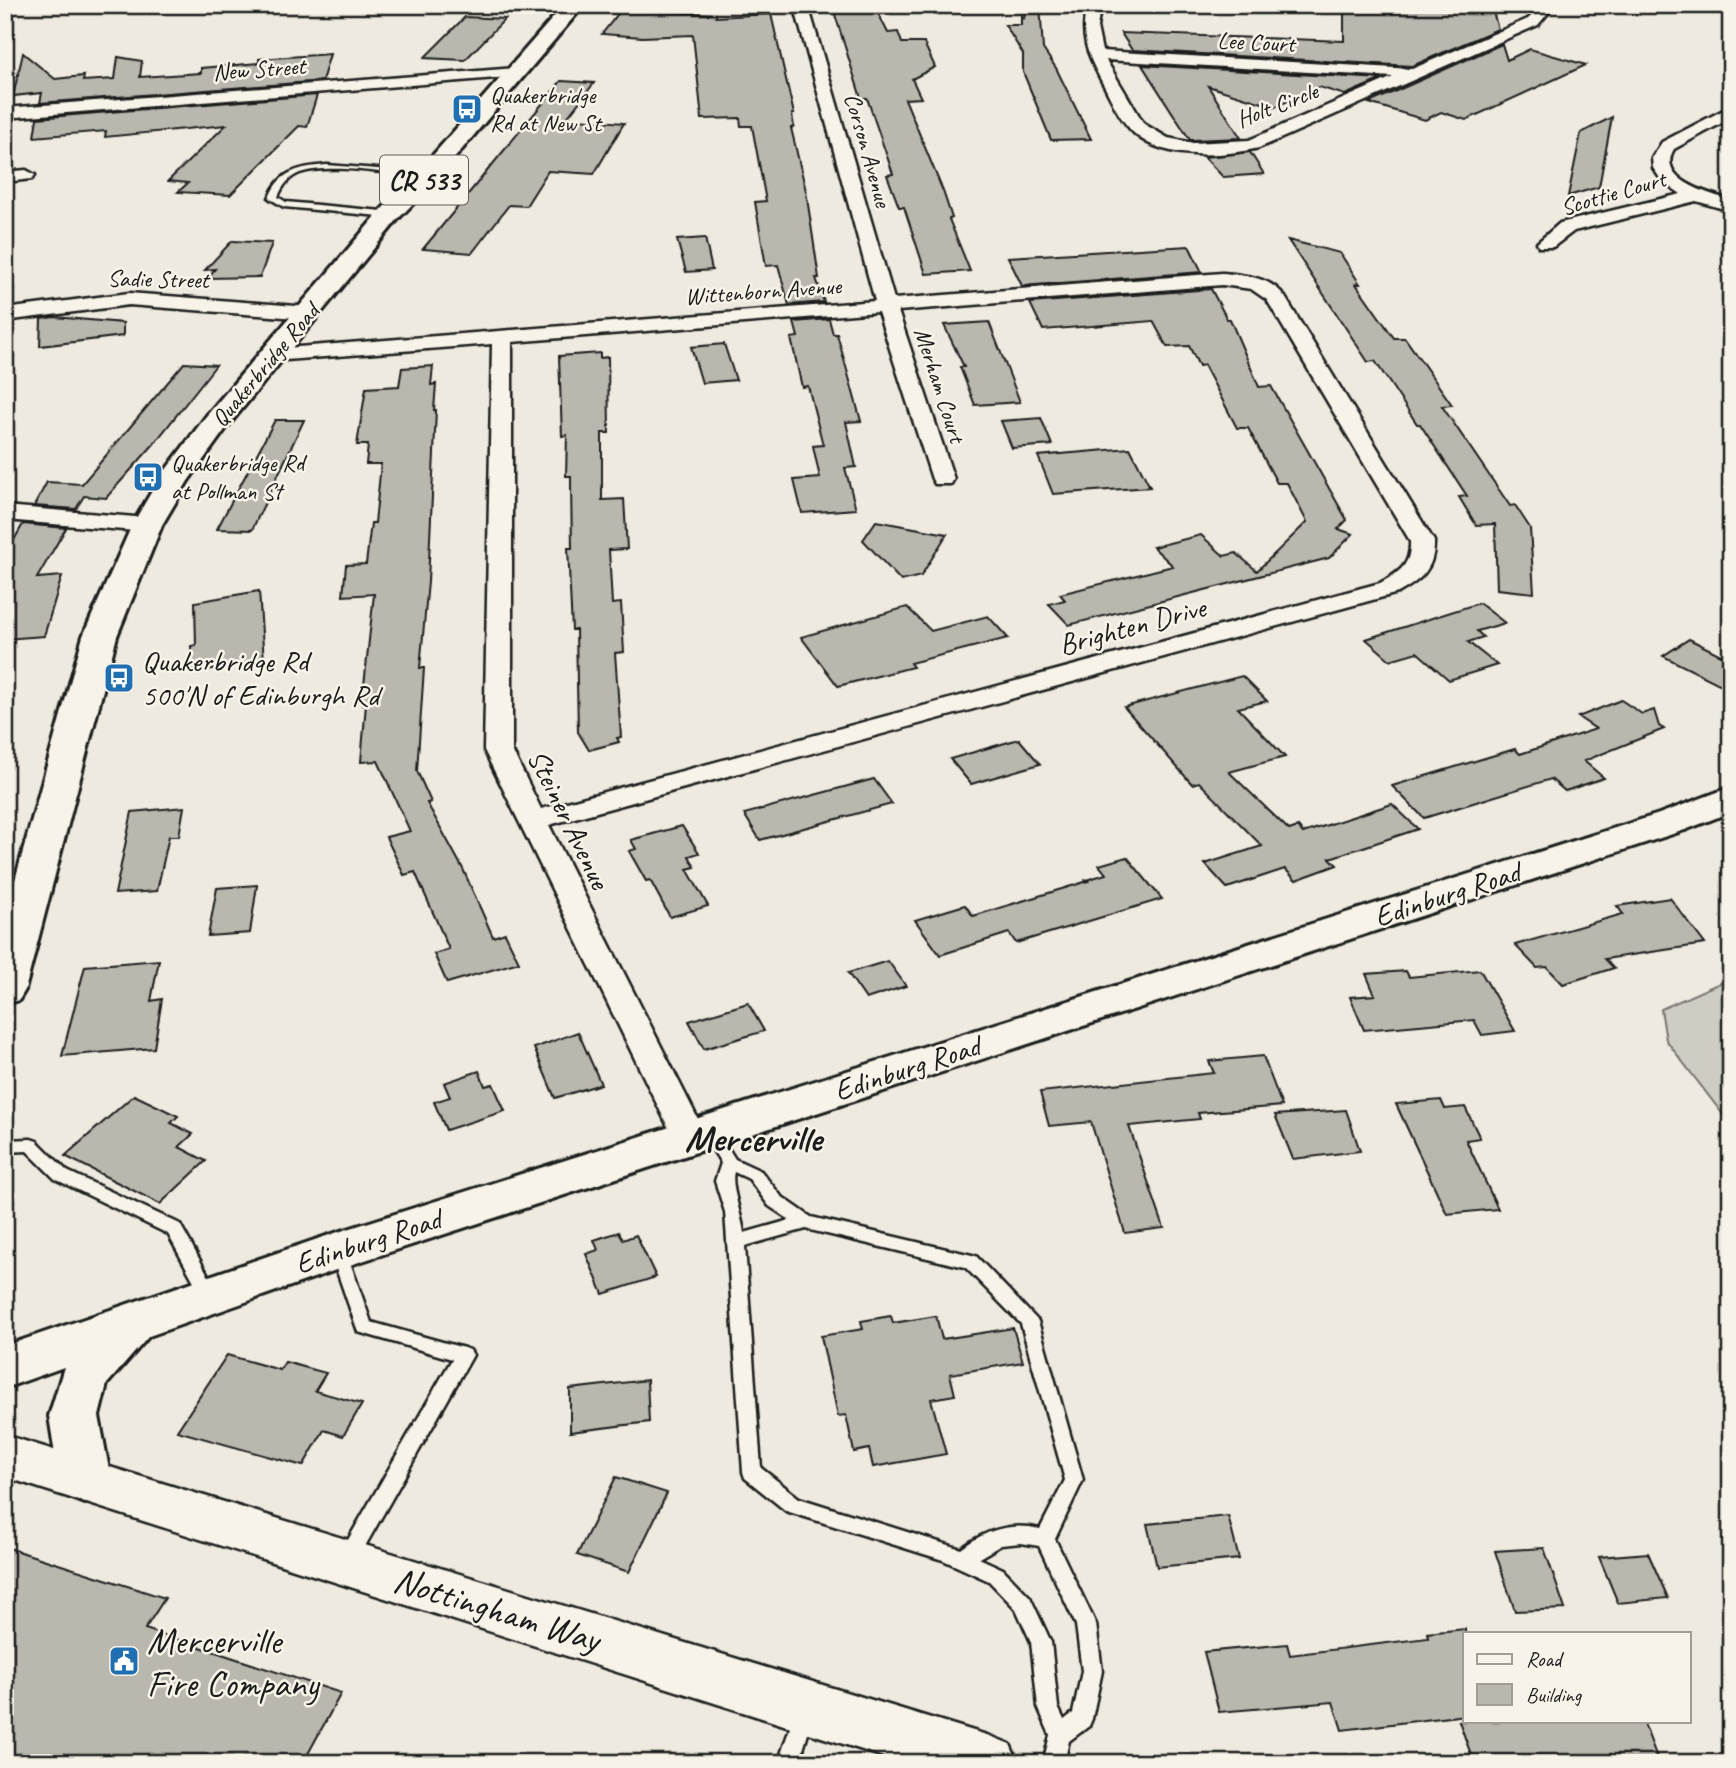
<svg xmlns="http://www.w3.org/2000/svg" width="1736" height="1768" font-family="Caveat,sans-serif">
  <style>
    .green { fill: #cfccc3; stroke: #767470; stroke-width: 2 }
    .building { fill: #bab7af; stroke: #1c1c1c; stroke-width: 2 }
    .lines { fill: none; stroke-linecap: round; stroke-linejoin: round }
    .service-casing { stroke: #1c1c1c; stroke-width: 5 }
    .minor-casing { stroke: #1c1c1c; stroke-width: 5 }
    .tertiary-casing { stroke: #1c1c1c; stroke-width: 5 }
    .secondary-casing { stroke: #1c1c1c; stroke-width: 6 }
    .primary-casing { stroke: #1c1c1c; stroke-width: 6 }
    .service { fill: #f7f3e8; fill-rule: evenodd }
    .minor { fill: #f7f3e8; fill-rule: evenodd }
    .tertiary { fill: #f7f3e8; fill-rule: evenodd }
    .secondary { fill: #f7f3e8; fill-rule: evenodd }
    .primary { fill: #f7f3e8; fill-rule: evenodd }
    .labels { text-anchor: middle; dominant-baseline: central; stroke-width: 5; stroke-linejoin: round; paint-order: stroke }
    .far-street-label { font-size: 24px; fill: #1c1c1c; stroke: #f7f3e8 }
    .far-poi-label { font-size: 24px; fill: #1c1c1c; stroke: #f7f3e8; text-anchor: start }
    .shield { fill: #f7f3e8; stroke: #5e5c59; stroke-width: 2 }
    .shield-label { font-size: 28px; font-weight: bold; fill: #1c1c1c }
    .street-label { font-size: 30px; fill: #1c1c1c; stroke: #f7f3e8 }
    .poi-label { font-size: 30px; fill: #1c1c1c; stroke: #f7f3e8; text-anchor: start }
    .district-label { font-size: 37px; font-weight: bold; fill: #1c1c1c; stroke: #f7f3e8 }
    .near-street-label { font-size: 37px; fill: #1c1c1c; stroke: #f7f3e8 }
    .near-poi-label { font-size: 37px; fill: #1c1c1c; stroke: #f7f3e8; text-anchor: start }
  </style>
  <rect width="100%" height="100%" fill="#eeeae0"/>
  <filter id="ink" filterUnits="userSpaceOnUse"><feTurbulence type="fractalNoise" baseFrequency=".0143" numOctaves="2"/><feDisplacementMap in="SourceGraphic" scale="14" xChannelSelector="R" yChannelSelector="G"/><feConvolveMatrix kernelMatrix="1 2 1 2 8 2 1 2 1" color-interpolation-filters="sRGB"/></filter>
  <g filter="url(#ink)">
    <path class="green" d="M1731,978V1125L1666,1040L1661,1009Z"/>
    <g class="building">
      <path d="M832,5H874L888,33L898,32L902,43H924L935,67L912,79L921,98L905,99L943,191L952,218L949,219L970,271L926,274L904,207H899L887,175L893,174L867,98H861Z"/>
      <path d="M1028,5H1040L1043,49L1056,68L1091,139L1051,140L1023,72V54L1005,25H1021V14L1024,18Z"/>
      <path d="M1344,5H1491L1498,29L1412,66L1132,50L1121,33L1344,41Z"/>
      <path d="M621,10L716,14V17L771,14L794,114H792L794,127L791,128L806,191L819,278H816L824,302L789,305L778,265L766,266L755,202L766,201L752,126H741L740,118L702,119L693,35L642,37L602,34Z"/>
      <path d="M465,17L505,19L465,60L424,58Z"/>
      <path d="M1502,44L1507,60L1530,49L1586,65L1466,120L1441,112L1425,120L1369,103Z"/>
      <path d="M23,53L55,79L84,76L83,81L115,79L118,57L142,61L140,77L201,73V68L259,63V59L330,54L322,81L40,103L42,93L13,96Z"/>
      <path d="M1142,65L1382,79L1345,95L1319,87L1275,107L1208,86L1241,138L1193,140H1190Z"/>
      <path d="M561,81L594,83L567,118L624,123L594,174L548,171L526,206L509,205L472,253L423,249Z"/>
      <path d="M317,95L307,127L299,126L230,195L178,192L188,183L168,181L226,125L105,137L106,131L34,137L37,118Z"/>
      <path d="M1612,117L1599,187L1568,196L1581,133Z"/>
      <path d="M1250,152L1264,174L1223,177L1204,157Z"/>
      <path d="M705,238L712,270L686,272L677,240Z"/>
      <path d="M1288,240L1340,253L1360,284H1356L1394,338H1405L1452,405L1442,406L1510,506L1515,505L1530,528L1534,593L1497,589L1495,524L1476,525L1459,497L1467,496L1420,424H1417L1375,361L1368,362Z"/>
      <path d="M232,241L272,243L260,277L208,278L215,269L205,270Z"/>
      <path d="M1189,246L1202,272L1022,286L1008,257Z"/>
      <path d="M1211,289L1227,319H1230L1259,387L1271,386L1347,520L1338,529L1353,534L1329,558L1069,625L1049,604L1065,600L1060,594L1173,566L1153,547L1201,535L1224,556L1236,553L1257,571L1307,522L1287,483H1277L1248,428H1237L1204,365L1199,366L1189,346L1167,347L1153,321L1043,330L1030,303Z"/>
      <path d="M54,317L123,323V336L40,346L41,319Z"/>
      <path d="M829,319L833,334H837L861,421L846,422L856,467L845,468L856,509L802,513L794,480L820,478L813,446L823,445L808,386L802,387L791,338L798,337L794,322Z"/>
      <path d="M989,322L1020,402L975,405L960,367H964L944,325Z"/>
      <path d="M724,344L736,380L702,383L691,347Z"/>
      <path d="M600,353V358L608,357L609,433H602V500L624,499L627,549L609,550L612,604L621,603L624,652L615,653L621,737L617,738L619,742L589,750L578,732L576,630H572L568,548H572L571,486V476H566L567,435L562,436L559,356Z"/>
      <path d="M184,363L216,365L153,445L106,498L84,496L76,509L34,506L47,482L82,484Z"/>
      <path d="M433,366L431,385L436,384L434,410H436L428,582L420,668H424L417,771L431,802L427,803L463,869L493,937L505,933L519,962L447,983L434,954L449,949L415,872L404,875L386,837L410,831L378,761L361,762L366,704H362L374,594L343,596L346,565L366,564L371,523H375L381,464H366L368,445H357L366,388L399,386L402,368Z"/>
      <path d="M1041,418L1052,445L1012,448L1001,421Z"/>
      <path d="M275,420H304L252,530L217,529Z"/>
      <path d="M1130,448L1150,487L1053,494L1038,456Z"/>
      <path d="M876,521L947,534L921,576L901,581L863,540Z"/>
      <path d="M23,524L66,528L37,578L62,576L44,636L5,639V556Z"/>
      <path d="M259,591L264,661L192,672L191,646L196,645L195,602Z"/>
      <path d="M1479,603L1505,623L1477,631L1483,637L1468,642L1497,665L1449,680L1417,652L1390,660L1366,639Z"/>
      <path d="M907,607L931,631L988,616L1008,638L910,663L913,667L838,686L801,637Z"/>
      <path d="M1689,639L1731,660V690L1663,656Z"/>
      <path d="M1242,676L1267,701L1238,708L1285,757L1229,772L1289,830L1298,827L1303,833L1392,804L1418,829L1330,858L1337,865L1296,880L1285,869L1227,888L1205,864L1262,846L1199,782L1192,784L1124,707Z"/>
      <path d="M1621,700L1642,714L1654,710L1659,726L1664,729L1584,761L1604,778L1565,791L1551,779L1424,818L1392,786L1515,749L1520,754L1596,729L1578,717Z"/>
      <path d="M1019,739L1040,764L971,784L950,759Z"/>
      <path d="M874,779L892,804L760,840L744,814Z"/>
      <path d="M184,807L179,836H169L157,891L115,894L132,812Z"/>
      <path d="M682,826L699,853L689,856L695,867L687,869L708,906L670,917L650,880L646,881L629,851L636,849L631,840Z"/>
      <path d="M1127,857L1162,899L1016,943L1009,933L940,955L915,920L965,905L973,916L1088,881L1086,880L1106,874L1099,865Z"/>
      <path d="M257,885L250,933L208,936L217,888Z"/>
      <path d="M1670,898L1705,944L1605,959L1614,968L1563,984L1547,967L1537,968L1515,945L1623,914L1617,906Z"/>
      <path d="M159,960L151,1001L162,999L154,1048L62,1056L85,966Z"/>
      <path d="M888,961L906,986L866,999L848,973Z"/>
      <path d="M1480,970L1515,1031L1482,1035L1474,1020L1364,1030L1350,997L1375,995L1366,974L1406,971L1409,977Z"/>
      <path d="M748,1003L764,1031L704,1049L689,1021Z"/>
      <path d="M578,1032L601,1084L555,1098L534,1048Z"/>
      <path d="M1263,1056L1282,1106L1198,1113L1200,1119L1129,1126L1164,1228L1125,1233L1091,1122L1049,1126L1040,1092L1214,1073L1209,1061Z"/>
      <path d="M479,1071L485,1086L493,1084L505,1111L446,1130L434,1102L450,1097L444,1083Z"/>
      <path d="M134,1095L178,1116L171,1123L193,1134L179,1147L206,1161L160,1204L65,1156Z"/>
      <path d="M1441,1100L1445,1109L1465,1107L1480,1138L1466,1140L1498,1209L1447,1214L1396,1104Z"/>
      <path d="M1346,1110L1360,1151L1293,1159L1275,1115Z"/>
      <path d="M619,1232L623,1240L636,1235L656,1277L603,1294L586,1254L598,1250L594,1240Z"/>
      <path d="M891,1316L893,1323L936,1316L942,1339L1013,1328L1023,1362L950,1374L955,1395L931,1399L946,1454L873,1467L869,1449L854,1452L846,1415L838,1416L821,1336L863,1329L861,1321Z"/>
      <path d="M227,1355L280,1370L285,1362L326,1373L315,1391L362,1404L343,1436L324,1430L303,1466L177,1431Z"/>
      <path d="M647,1380L649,1422L570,1432V1389Z"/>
      <path d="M616,1477L667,1493L629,1572L577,1555Z"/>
      <path d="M1228,1516L1239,1559L1157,1567L1147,1524Z"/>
      <path d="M5,1547L165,1598L145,1629L341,1693L303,1763H5Z"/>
      <path d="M1544,1548L1565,1609L1515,1611L1495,1551Z"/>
      <path d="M1648,1553L1668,1598L1618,1603L1599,1557Z"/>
      <path d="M1465,1629V1715L1342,1730L1333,1702L1219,1712L1204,1652L1287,1644L1290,1655L1428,1638L1427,1633Z"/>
      <path d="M1459,1721H1643L1659,1763H1474Z"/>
    </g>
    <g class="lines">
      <g class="service-casing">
        <g id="service">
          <path d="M327,165L428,173L432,175L428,177C394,175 331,162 300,173C289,177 282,187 278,197L286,202L393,212L394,214L390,217L284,207L269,198C279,171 300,167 327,165Z"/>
          <path d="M709,1125L715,1127L735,1159L761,1171L781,1196L811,1217L976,1256L1038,1321L1083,1480L1055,1539L1096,1624L1102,1671L1092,1719L1089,1726L1069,1741L1064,1763H1043L1050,1735L1038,1707L1031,1642L1016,1609L989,1581L943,1560L786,1511L745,1478L743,1472L725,1212L715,1181L721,1163L701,1131L703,1127ZM734,1172L749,1179L769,1206L790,1220L744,1233C742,1216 730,1185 734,1172ZM806,1229L965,1267L1021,1324L1065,1480L1040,1529C1010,1522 985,1530 961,1549L799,1498L761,1468L745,1246ZM1021,1543L1039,1546L1076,1625L1082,1671L1073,1713L1064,1720L1058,1707L1051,1642L1030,1597L1003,1569L979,1558L1001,1545Z"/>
          <path d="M31,1139L37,1141L67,1171L180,1224L219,1295L216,1300L210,1302L204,1300L168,1234L55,1179L27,1151L5,1152V1140Z"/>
          <path d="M338,1244L344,1246L346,1251L371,1322L464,1348L470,1350L473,1355L355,1564L348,1567L341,1564L338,1558L341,1552L452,1359L358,1332L330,1251L332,1246Z"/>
          <path d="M804,1704L811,1707L814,1714L799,1763H778L797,1707Z"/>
        </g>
      </g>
      <g class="minor-casing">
        <g id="minor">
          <path d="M794,5H808L894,299L1222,273C1245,275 1271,277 1285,297L1434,541C1435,569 1420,581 1398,593L549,825L707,1137L702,1146L690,1150L678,1146L673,1137L484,750L492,344L273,361L266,359L263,355L266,351L273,349L875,301ZM1222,285L1251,289L1267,300L1410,541C1411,565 1400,572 1380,583L541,809L512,750V342L878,312L932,479L935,484H951L954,479L898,311Z"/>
          <path d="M1087,5H1101L1097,27L1102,51L1412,69L1528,19L1535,12L1530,5H1545L1549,12L1538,25L1259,148C1221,157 1158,161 1130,129C1117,115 1111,98 1102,82C1088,55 1079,37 1087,5ZM1106,60L1393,77L1249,140L1193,143L1168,138L1144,124Z"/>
          <path d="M516,68L522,70L524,73L522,76L5,118V108Z"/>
          <path d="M1731,106V118L1674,149C1656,179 1709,194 1731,200V211L1696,201L1574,231L1553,247H1539L1537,243L1560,223L1681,194L1662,181L1653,168L1652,158L1662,142Z"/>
          <path d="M26,170L35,175L32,179L5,182V172Z"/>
          <path d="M129,293L309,307L316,309L319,313L316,317L309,319L129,305L5,321V309Z"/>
          <path d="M5,506L147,518L155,520L159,525L155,530L147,532L5,520Z"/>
        </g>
      </g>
      <g class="tertiary-casing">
        <path id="tertiary" d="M5,1435L990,1736L1010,1744L1018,1763H903L5,1477Z"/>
      </g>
      <g class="secondary-casing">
        <path id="secondary" d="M1731,787V812L1685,830L353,1264L149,1336L107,1384L99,1416L111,1480L103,1496L85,1503L67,1496L59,1480L49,1416L64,1367L5,1388V1346L338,1232L1659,814Z"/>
      </g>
      <g class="primary-casing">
        <path id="primary" d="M564,5H584L436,180L398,219L227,427L188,481L162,525L117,636L25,990L19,1000L5,1004V916L83,636L132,525L159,479L207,415L382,209L420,170Z"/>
      </g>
      <use href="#service" class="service"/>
      <use href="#minor" class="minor"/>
      <use href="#tertiary" class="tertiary"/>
      <use href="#secondary" class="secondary"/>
      <use href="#primary" class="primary"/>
    </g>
  </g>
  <defs>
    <g id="bus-square" transform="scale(1.575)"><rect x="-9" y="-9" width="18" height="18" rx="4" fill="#1f6fb2" stroke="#f7f3e8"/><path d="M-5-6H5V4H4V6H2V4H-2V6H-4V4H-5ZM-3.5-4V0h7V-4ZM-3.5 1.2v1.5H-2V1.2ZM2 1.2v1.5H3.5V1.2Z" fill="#fff"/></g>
    <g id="civic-square" transform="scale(1.575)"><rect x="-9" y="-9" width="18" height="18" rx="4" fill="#1f6fb2" stroke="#f7f3e8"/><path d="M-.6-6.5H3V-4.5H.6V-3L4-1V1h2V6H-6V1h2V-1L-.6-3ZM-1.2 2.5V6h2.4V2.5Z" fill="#fff"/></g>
  </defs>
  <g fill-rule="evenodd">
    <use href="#bus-square" x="467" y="109"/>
    <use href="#bus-square" x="148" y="477"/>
    <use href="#bus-square" x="119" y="678"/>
    <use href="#civic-square" x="124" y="1661"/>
  </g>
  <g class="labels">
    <g class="far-street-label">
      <text transform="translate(1256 42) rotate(3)">Lee Court</text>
      <text transform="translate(259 69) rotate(-4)">New Street</text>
      <text transform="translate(1277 105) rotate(-21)">Holt Circle</text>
      <text transform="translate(868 150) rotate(74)">Corson Avenue</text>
      <text transform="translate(1613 193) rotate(-16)">Scottie Court</text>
      <text transform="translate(158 279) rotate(1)">Sadie Street</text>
      <text transform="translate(763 291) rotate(-4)">Wittenborn Avenue</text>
      <text transform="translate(265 365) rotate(-50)">Quakerbridge Road</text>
      <text transform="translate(940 385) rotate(72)">Merham Court</text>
    </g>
    <g class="far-poi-label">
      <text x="490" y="95">Quakerbridge<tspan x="490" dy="28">Rd at New St</tspan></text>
      <text x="171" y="463">Quakerbridge Rd<tspan x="171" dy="28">at Pollman St</tspan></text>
    </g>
    <rect class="shield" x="380" y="155.5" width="88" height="49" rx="5"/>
    <g class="shield-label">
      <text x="424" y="180">CR 533</text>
    </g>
    <g class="street-label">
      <text transform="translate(1132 626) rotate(-15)">Brighten Drive</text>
      <text transform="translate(569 819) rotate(64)">Steiner Avenue</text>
      <text transform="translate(1447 894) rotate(-18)">Edinburg Road</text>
      <text transform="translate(907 1068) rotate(-18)">Edinburg Road</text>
      <text transform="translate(368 1241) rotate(-18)">Edinburg Road</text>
    </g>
    <g class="poi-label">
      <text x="142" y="661">Quakerbridge Rd<tspan x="142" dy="34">500'N of Edinburgh Rd</tspan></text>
    </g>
    <g class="district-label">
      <text x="753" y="1138">Mercerville</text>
    </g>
    <g class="near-street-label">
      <text transform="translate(497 1609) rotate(17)">Nottingham Way</text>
    </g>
    <g class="near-poi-label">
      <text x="147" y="1640">Mercerville<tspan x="147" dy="43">Fire Company</tspan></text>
    </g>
  </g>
  <rect width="1736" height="1768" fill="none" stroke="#f7f3e8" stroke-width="28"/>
  <rect x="14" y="14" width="1708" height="1740" fill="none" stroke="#1c1c1c" stroke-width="2.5" filter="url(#ink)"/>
  <rect x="1463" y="1632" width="228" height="91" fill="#f7f3e8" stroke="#9f9d96" stroke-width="2"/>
  <rect x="1477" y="1654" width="35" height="10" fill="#f7f3e8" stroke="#9f9d96" stroke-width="2"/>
  <text x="1526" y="1666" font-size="21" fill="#1c1c1c">Road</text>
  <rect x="1477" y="1684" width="35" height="21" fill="#bab7af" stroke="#9f9d96" stroke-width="2"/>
  <text x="1526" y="1702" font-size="21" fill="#1c1c1c">Building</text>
</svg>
